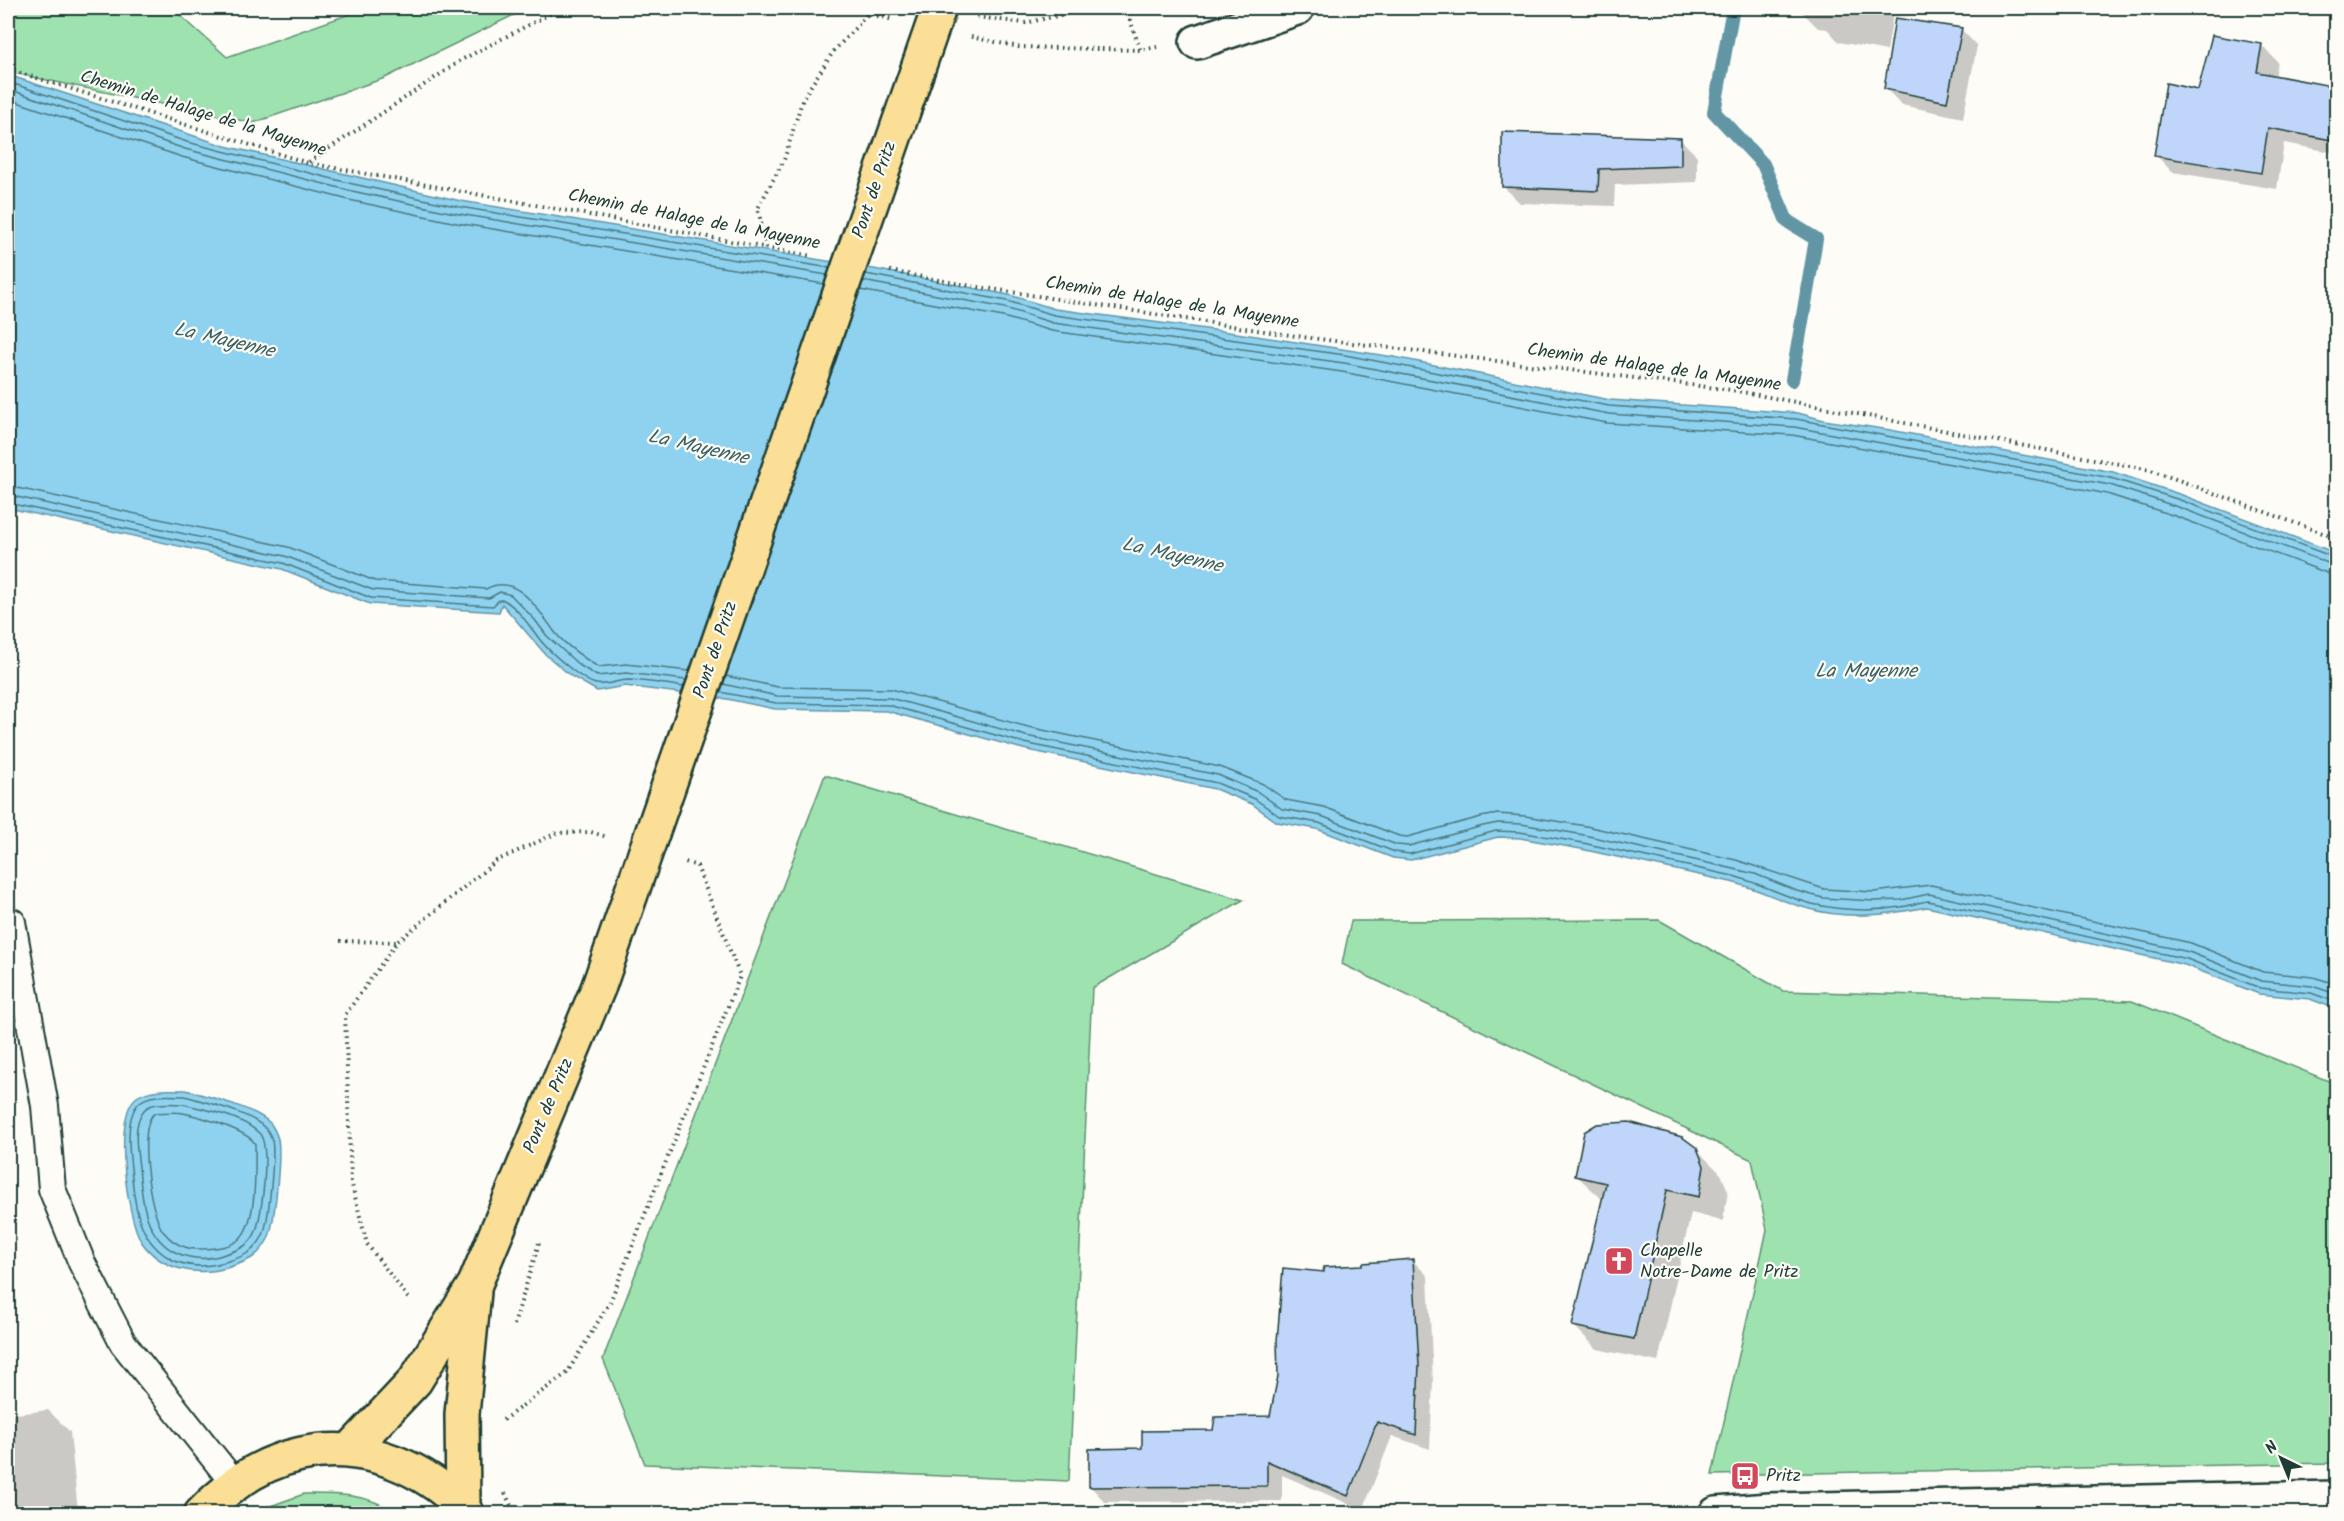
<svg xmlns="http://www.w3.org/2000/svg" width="2344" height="1521" font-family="Kalam,sans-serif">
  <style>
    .green { fill: #9ee3af; stroke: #5e9072; stroke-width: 1.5 }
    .water { fill: #8fd2f0; stroke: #6296a5; stroke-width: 1.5 }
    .shadow { fill: #0003 }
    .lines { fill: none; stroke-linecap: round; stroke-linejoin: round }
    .shore { stroke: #4c797f; stroke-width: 1.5 }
    .stream { stroke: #6296a5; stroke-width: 14 }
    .building { fill: #c0d5fa; stroke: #1f3d34; stroke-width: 1.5 }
    .service-casing { stroke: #1f3d34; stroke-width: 30 }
    .minor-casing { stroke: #1f3d34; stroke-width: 38 }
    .secondary-casing { stroke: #1f3d34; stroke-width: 38 }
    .primary-casing { stroke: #1f3d34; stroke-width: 38 }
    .path { stroke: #1f3d34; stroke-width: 4; stroke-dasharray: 1.5 4.5; stroke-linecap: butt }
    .service { stroke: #fdfcf7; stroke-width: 26 }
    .minor { stroke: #fdfcf7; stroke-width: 33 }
    .secondary { stroke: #fdfcf7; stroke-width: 33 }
    .primary { stroke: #fbdf96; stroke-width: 33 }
    .primary-bridge-casing { stroke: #1f3d34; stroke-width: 38; stroke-linecap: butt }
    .primary-bridge { stroke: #fbdf96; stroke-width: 33 }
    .labels { text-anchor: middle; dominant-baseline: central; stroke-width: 4.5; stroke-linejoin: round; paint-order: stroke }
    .street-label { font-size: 18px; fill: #1f3d34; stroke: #fdfcf7 }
    .poi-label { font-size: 18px; fill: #1f3d34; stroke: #fdfcf7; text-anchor: start }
    .water-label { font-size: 20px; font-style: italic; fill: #3b6263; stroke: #fdfcf7 }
  </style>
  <rect width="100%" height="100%" fill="#fdfcf7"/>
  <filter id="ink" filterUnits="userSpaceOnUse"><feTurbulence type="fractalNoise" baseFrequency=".0167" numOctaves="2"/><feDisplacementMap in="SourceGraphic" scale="12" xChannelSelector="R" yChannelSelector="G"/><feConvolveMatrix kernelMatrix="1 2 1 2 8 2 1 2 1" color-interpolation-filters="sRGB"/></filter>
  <g filter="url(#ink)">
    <g class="green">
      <path d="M8,8H172L227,57L367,8H528L385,78L253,123L8,72Z"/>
      <path d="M825,775L1243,900L1092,988L1069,1481L645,1464L603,1359Z"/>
      <path d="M1659,920L1783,991L2132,1001L2336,1084V1463L1712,1475L1767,1230L1752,1160L1342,964L1351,921Z"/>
      <path d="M304,1494C335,1494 369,1493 394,1513H258L265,1508Z"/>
    </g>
    <g class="water">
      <path d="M8,75L225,146L461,201L858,266L1009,295L1055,309L1236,333L1394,357L1610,400L1798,413L1824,420L1890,430L2113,472L2182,495L2336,553V1009L2310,999L2259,994L2185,965L1927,907C1887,915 1845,920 1806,908C1780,901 1757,888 1731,882L1581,849L1520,838L1498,837L1411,860L1393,858L1317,829L1277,822L1252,804L1215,789L1023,749L887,711L775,709L727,699L625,686L597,691L571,676L546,655L502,604L499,612L370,604L282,569L8,508Z"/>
      <path d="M186,1090C209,1097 253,1107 270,1123C273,1126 277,1135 278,1139C281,1156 275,1224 268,1239C259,1257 248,1261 230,1267C198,1277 161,1271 141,1241C127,1218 112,1114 137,1097C150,1088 170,1090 186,1090Z"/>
    </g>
    <g class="shadow">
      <path d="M1803,8H1894L1887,51L1839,42L1827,29L1818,28L1802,12Z"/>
      <path d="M1961,29L1977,46L1963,118L1902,105L1886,89Z"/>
      <path d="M2261,45L2278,62L2275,77L2336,89V153L2284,143L2277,189L2172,172L2156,155L2199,91Z"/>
      <path d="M1680,139L1697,156V182L1615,185L1614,206L1520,203L1504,187Z"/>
      <path d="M1696,1149L1721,1174L1728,1191L1723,1221L1691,1213L1658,1362L1597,1349L1573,1325L1603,1200L1577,1176Z"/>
      <path d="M1413,1261L1428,1276L1433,1381L1430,1449L1392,1436L1363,1510L1282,1475V1501L1105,1502L1090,1486L1144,1449L1271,1417L1326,1273Z"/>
      <path d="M48,1410L70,1432L78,1512L8,1514V1415Z"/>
    </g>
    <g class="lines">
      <g class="shore">
        <path d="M8,82L187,142L353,184L460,207L830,268"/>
        <path d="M8,89L185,149L352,191L459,214L827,275"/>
        <path d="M8,99L182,157L349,200L457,223L824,284"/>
        <path d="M866,274L1007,301L1054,315L1345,355L1609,406L1796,419L2111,478L2180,500L2336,558"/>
        <path d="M863,281L1005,308L1053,323L1344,363L1609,414L1794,427L2110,485L2178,507L2336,566"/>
        <path d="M860,290L1003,317L1052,331L1342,372L1607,423L1792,435L2022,477L2107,494L2175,516L2327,573L2336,575"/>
        <path d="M8,486L288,547L375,581L486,589C516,572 538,609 554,631C564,645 584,658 598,667L626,664L689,671"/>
        <path d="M8,495L285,556L373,590L489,598L500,592L511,595L535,620L547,636L579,665L597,676L626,673L686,680"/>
        <path d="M8,503L283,563L371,598L493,606L499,600H504C519,609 530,627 541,641C550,652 582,681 596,684C605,686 618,680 628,680C647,681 666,684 684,687"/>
        <path d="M726,676L778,687L891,689L1028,727L1220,767L1263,784L1286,800L1324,807L1399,836L1407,837L1481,817L1498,814L1525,816L1586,826L1736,860L1824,889L1874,892L1931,885L2191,943L2263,972L2313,977L2336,984"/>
        <path d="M723,684L777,696L890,698L1026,736L1218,775L1258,792L1282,809L1321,816L1397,845L1409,846L1483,826L1498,823L1521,824L1584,835L1734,869L1755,874L1797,891L1823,898L1874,901L1901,900L1929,894L2189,952L2261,981L2312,986L2336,994"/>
        <path d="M720,692L776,703L888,705L1024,743L1217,783L1255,799L1279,816L1319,823L1395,852L1410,854L1496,831L1520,832L1583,843L1733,876C1760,883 1785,897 1812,904C1840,910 1872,912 1901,907C1910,906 1919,902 1928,901L2187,959L2260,988L2311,993L2336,1002"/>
        <path d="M185,1096C207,1103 249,1112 265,1128C268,1130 271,1137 272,1140C275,1154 269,1221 263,1235C256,1251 243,1257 228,1261C210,1267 192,1268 175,1261C137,1243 135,1205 131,1168C129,1150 125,1115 140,1102C151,1093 172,1096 185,1096Z"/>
        <path d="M183,1104C207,1110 241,1116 259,1133C271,1144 262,1215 256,1231C251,1245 239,1250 225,1254C209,1260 193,1260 177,1253C144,1238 142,1199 139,1167C137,1150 132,1125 144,1110C151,1101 173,1104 183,1104Z"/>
        <path d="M155,1113C164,1113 175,1111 183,1113C199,1116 249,1131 255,1144C255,1168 258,1226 237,1241C229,1247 212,1249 202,1249C186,1250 173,1244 163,1231C150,1215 136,1124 155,1113Z"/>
      </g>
      <path class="stream" d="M1733,8L1714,112L1763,164L1787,221L1816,239L1792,380"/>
    </g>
    <g class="building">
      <path d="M1895,18L1962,28L1947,102L1884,89Z"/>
      <path d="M2212,35L2262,44L2257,72L2337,87V141L2268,128L2261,173L2154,156L2166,83L2198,90Z"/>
      <path d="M1502,132L1681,138V166L1599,169L1598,191L1502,187Z"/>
      <path d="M1629,1122L1682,1137L1697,1148L1704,1166L1699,1197L1667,1190L1634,1339L1572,1326L1606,1183L1575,1176L1584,1132L1597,1124Z"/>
      <path d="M1413,1259L1419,1365L1416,1435L1377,1422L1348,1496L1267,1461V1486L1089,1487V1449L1142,1448V1431L1213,1430L1215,1417L1270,1416L1278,1376L1277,1341L1283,1268L1324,1272L1323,1267L1362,1265L1363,1263Z"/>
    </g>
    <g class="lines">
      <g class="service-casing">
        <path id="service" d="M12,922L45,1106L52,1189L82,1263L123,1343L234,1483"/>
      </g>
      <g class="minor-casing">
        <path id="minor" d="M1197,42L1297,8"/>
      </g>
      <g class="secondary-casing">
        <path id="secondary" d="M1716,1514L1769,1510L2336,1498"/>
      </g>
      <g class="primary-casing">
        <g id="primary">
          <path d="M350,1450L415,1381L475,1284L599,986"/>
          <path d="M463,1508L462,1414L474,1292"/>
          <path d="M201,1514C260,1452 336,1431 414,1471C433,1481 454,1496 467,1514"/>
        </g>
      </g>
      <g class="path">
        <path d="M854,8L870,14"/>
        <path d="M1126,8L1140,49"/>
        <path d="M877,16L893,20"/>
        <path d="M977,17L1025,23L1094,8"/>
        <path d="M971,37L1019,47L1140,50L1157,47"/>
        <path d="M8,69L308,163L811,256"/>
        <path d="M309,162L463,59L561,8"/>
        <path d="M766,248L758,208L784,160L803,98L833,52L868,14L895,15"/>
        <path d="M890,271L966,285L1303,337L1732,390L2151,470L2336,538"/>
        <path d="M340,941L397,942"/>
        <path d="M408,1298L367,1244L351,1181L345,1015L397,942L496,861L557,833L591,832L607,837"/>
        <path d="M514,1325L539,1243"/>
        <path d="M503,1420L567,1373L610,1302L740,976L697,866L685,862"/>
        <path d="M505,1493L515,1514"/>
      </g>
      <use href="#service" class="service"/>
      <use href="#minor" class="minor"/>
      <use href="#secondary" class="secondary"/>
      <use href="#primary" class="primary"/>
      <g class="primary-bridge-casing">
        <path id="primary-bridge" d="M599,986L939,8"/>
      </g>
      <use href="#primary-bridge" class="primary-bridge"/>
    </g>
  </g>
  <defs>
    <g id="church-square" transform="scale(1.5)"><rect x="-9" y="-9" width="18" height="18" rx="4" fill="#d1495b" stroke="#fdfcf7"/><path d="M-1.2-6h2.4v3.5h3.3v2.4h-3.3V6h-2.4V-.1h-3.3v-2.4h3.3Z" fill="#fff"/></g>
    <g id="bus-square" transform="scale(1.5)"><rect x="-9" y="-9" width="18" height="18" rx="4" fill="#d1495b" stroke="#fdfcf7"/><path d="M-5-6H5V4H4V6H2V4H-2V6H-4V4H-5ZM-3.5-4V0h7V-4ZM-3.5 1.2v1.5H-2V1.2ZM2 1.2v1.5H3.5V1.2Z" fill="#fff"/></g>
  </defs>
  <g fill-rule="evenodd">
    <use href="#church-square" x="1619" y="1261"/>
    <use href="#bus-square" x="1745" y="1476"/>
  </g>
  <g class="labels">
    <g class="street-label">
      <text transform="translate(203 114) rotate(17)">Chemin de Halage de la Mayenne</text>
      <text transform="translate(875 190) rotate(-71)">Pont de Pritz</text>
      <text transform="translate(694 220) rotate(11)">Chemin de Halage de la Mayenne</text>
      <text transform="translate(1172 303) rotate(9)">Chemin de Halage de la Mayenne</text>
      <text transform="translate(1654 368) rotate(8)">Chemin de Halage de la Mayenne</text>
      <text transform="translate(716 650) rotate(-71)">Pont de Pritz</text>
      <text transform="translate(549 1106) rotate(-67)">Pont de Pritz</text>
    </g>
    <g class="poi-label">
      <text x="1640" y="1251">Chapelle<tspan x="1640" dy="21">Notre-Dame de Pritz</tspan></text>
      <text x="1766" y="1476">Pritz</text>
    </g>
    <g class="water-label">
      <text transform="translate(224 341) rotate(13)">La Mayenne</text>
      <text transform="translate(698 448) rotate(13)">La Mayenne</text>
      <text transform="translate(1172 556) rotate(13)">La Mayenne</text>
      <text x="1866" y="672">La Mayenne</text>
    </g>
  </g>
  <rect width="2344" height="1521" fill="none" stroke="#fdfcf7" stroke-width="30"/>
  <rect x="15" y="15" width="2314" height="1491" fill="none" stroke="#1f3d34" stroke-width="2" filter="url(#ink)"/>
  <g transform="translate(2281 1458) rotate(317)" stroke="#fdfcf7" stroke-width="4.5" paint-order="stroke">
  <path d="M0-4.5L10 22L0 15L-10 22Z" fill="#1f3d34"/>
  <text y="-9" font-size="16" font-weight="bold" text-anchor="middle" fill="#1f3d34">N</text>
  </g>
</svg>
